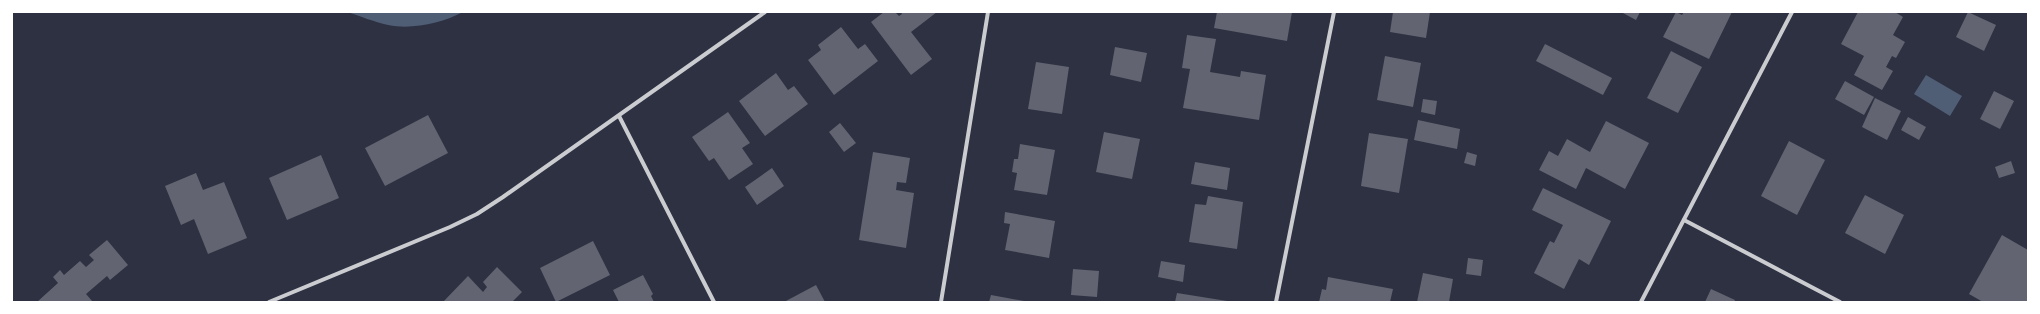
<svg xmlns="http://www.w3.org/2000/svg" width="2040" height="314" font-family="'IBM Plex Sans',sans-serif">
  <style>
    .water { fill: #4f5d75 }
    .building { fill: #626471 }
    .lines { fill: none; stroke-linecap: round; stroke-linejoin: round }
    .minor { stroke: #caccd0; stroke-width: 4 }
  </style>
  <rect width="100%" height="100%" fill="#2d3142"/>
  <g class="water">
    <path d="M347,12H463C442,23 412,30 388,25C374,22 360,16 347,12Z"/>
    <path d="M1926,75L1962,96L1950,116L1914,94Z"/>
  </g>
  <g class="building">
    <path d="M884,12H895L899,16L902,14L901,12H937L911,32L932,59L911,75L871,22Z"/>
    <path d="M1217,12H1292L1287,41L1214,28Z"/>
    <path d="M1393,12H1430L1426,38L1390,32Z"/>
    <path d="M1621,12H1640L1636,20Z"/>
    <path d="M1676,12L1682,15L1684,12H1732L1709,59L1663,37Z"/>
    <path d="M1858,12H1895L1903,17L1893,35L1905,42L1896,58L1892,56L1886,67L1893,71L1882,90L1854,75L1864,56L1841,44Z"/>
    <path d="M1968,12L1996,25L1984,51L1956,37Z"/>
    <path d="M841,27L858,49L865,44L878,61L834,95L808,60L821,50L818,45Z"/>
    <path d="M1187,35L1216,39L1210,72L1240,77L1241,71L1266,75L1259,120L1183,108L1190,69L1182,68Z"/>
    <path d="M1545,44L1612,78L1603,95L1536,61Z"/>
    <path d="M1115,47L1147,53L1141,82L1110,75Z"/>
    <path d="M1671,51L1702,67L1678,113L1647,98Z"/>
    <path d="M1385,56L1421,63L1413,107L1377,100Z"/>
    <path d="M1036,62L1069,67L1062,114L1028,109Z"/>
    <path d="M776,73L788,90L794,86L808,104L765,136L739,101Z"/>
    <path d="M1845,81L1874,97L1864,115L1835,99Z"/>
    <path d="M1994,91L2014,101L2000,129L1980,119Z"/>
    <path d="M1875,98L1901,111L1887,140L1862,127Z"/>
    <path d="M1423,99L1437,101L1435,115L1421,112Z"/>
    <path d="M728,112L750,143L742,148L753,164L729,180L714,158L709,161L692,137Z"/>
    <path d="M428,115L448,153L385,186L365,148Z"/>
    <path d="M1908,117L1926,127L1919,140L1901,130Z"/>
    <path d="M1418,120L1460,129L1457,149L1414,140Z"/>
    <path d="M1606,121L1649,143L1625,189L1586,168L1576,189L1539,170L1549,151L1558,156L1567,139L1590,152Z"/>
    <path d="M840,123L856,143L844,152L829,132Z"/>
    <path d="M1104,132L1140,139L1132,179L1096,172Z"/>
    <path d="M1369,133L1408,139L1399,193L1361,186Z"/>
    <path d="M1789,141L1825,160L1797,215L1761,196Z"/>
    <path d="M1020,144L1055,150L1047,195L1014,190L1017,173L1012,172L1014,159H1018Z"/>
    <path d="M873,152L910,158L906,183L897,182L896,190L914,193L906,248L859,240Z"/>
    <path d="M1467,152L1477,155L1475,166L1464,163Z"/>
    <path d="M321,155L339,198L287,220L269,178Z"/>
    <path d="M2011,161L2015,173L1999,178L1995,167Z"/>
    <path d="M1195,162L1230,168L1227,190L1191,184Z"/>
    <path d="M772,168L784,186L757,205L745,187Z"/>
    <path d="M196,173L203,190L224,182L247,238L208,254L194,219L181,225L165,186Z"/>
    <path d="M1543,188L1611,221L1589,265L1579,259L1564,289L1534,273L1550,241L1554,243L1563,225L1532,210Z"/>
    <path d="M1865,195L1904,215L1885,254L1845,233Z"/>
    <path d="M1208,196L1243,202L1237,249L1189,242L1195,204L1206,205Z"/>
    <path d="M1005,212L1055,221L1049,258L1005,250L1010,224L1004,223Z"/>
    <path d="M2002,235L2028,250V302H1983L1969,294Z"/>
    <path d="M107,240L128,265L110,280L107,276L86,294L93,302H37L58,283L53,277L60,270L64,275L80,261L86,267L94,260L89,255Z"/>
    <path d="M593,241L610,275L556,302L540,268Z"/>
    <path d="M1468,258L1483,260L1481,276L1466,274Z"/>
    <path d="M1161,261L1185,265L1183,282L1158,277Z"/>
    <path d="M497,267L522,292L512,302H443L468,276L483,292L487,287L483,282Z"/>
    <path d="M1073,269L1099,271L1097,297L1071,295Z"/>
    <path d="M1423,273L1453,279L1449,302H1417Z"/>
    <path d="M643,275L653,294L651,296L654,302H619L613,290Z"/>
    <path d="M1328,277L1393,289L1390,302H1319L1322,289L1326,290Z"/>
    <path d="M816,285L825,302H784Z"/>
    <path d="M1711,289L1735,300L1734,302H1705Z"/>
    <path d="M1177,293L1227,301V302H1175Z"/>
    <path d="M991,295L1024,301V302H989Z"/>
  </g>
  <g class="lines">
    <g class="minor">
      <path d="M619,116L714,302"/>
      <path d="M1684,220L1840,302"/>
      <path d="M269,302L450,227L477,214L503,197L765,12"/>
      <path d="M941,302L988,12"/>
      <path d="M1276,302L1334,12"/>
      <path d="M1641,302L1792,12"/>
    </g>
  </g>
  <rect width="2040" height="314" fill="none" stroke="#ffffff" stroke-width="26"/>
</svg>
